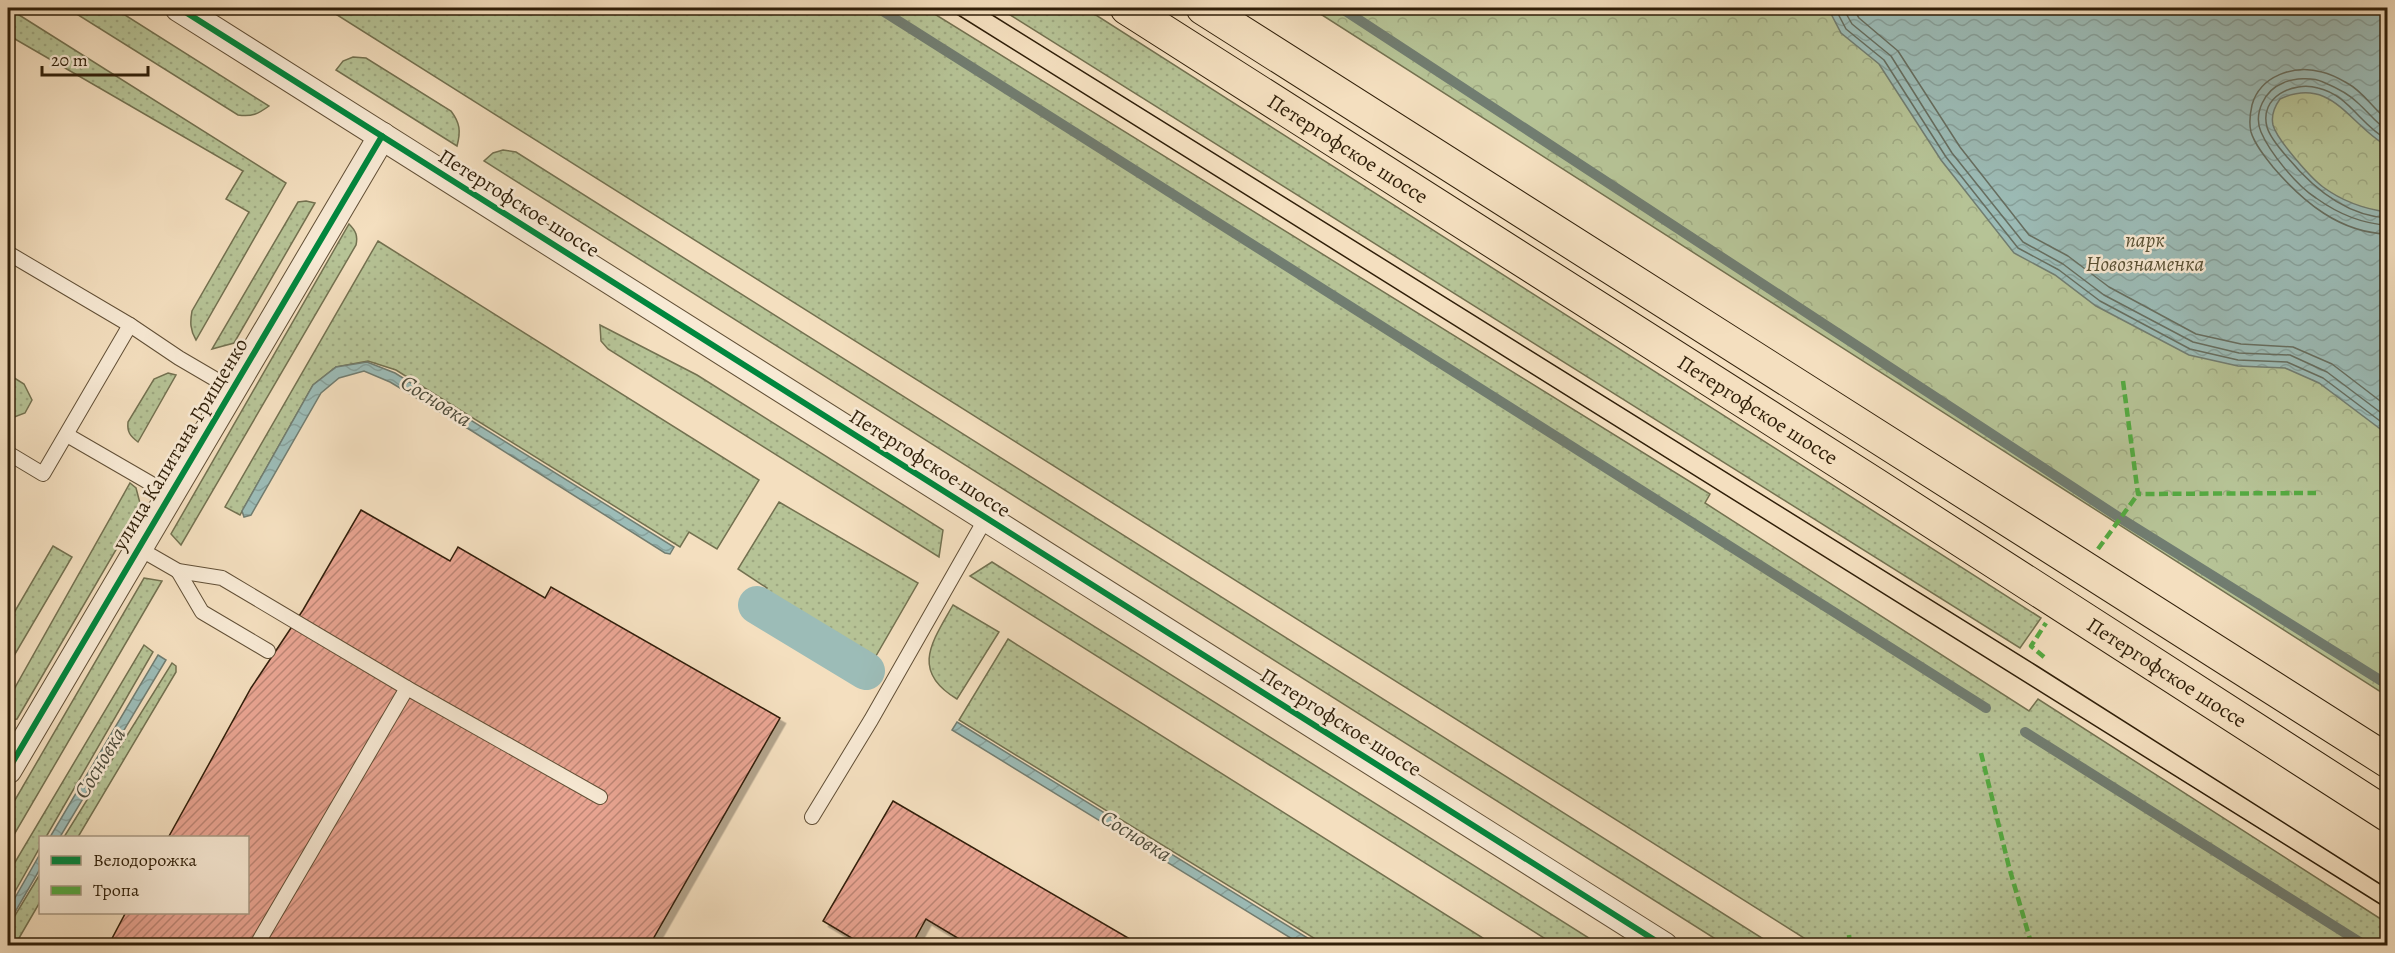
<svg xmlns="http://www.w3.org/2000/svg" width="2395" height="953" font-family="Alegreya,serif">
  <style>
    .grass { fill: url(#grass-dots); stroke: #737150; stroke-width: 1.5 }
    .forest { fill: url(#forest-crowns); stroke: #737150; stroke-width: 1.5 }
    .water { fill: url(#water-waves); stroke: #717d71; stroke-width: 1.5 }
    .lines { fill: none; stroke-linecap: round; stroke-linejoin: round }
    .shore { stroke: #666e60; stroke-width: 1.5 }
    .stream { stroke: #717d71; stroke-width: 10 }
    .canal { stroke: #9cbcb7; stroke-width: 38 }
    .building { fill: url(#building-hatch); stroke: #301f09; stroke-width: 1.5; filter: url(#shadow) }
    .service-casing { stroke: #614f36; stroke-width: 16 }
    .minor-casing { stroke: #614f36; stroke-width: 29 }
    .primary-casing { stroke: #301f09; stroke-width: 35 }
    .service { stroke: #f8ead5; stroke-width: 14 }
    .minor { stroke: #f8ead5; stroke-width: 27 }
    .primary { stroke: #f4dfbf; stroke-width: 33 }
    .tram { stroke: #301f09; stroke-width: 1.5 }
    .quiet { stroke: #54aa41; stroke-width: 4.5; stroke-dasharray: 9 4.5; stroke-linecap: butt }
    .cycleway-casing { stroke: #f8ead5; stroke-width: 10 }
    .cycleway { stroke: #00873e; stroke-width: 6 }
    .labels { text-anchor: middle; dominant-baseline: central; stroke-width: 5; stroke-linejoin: round; paint-order: stroke }
    .street-label { font-size: 21px; fill: #301f09; stroke: #f8ead5 }
    .park-label { font-size: 21px; font-style: italic; fill: #585033; stroke: #f8ead5 }
    .water-label { font-size: 22px; font-style: italic; fill: #504e3d; stroke: #f8ead5 }
  </style>
  <defs>
    <pattern id="grass-dots" width="8" height="8" patternUnits="userSpaceOnUse" patternTransform="scale(1.5)"><rect width="8" height="8" fill="#b6c396"/><path d="M2 2h.1M6 6h.1" fill="none" stroke="#9da780" stroke-width="1.8" stroke-linecap="round"/></pattern>
    <pattern id="forest-crowns" width="20" height="18" patternUnits="userSpaceOnUse" patternTransform="scale(1.5)"><rect width="20" height="18" fill="#b6c396"/><path d="M2 6a3 3 0 1 1 6 0M12 15a3 3 0 1 1 6 0" fill="none" stroke="#9da780"/></pattern>
    <pattern id="water-waves" width="16" height="10" patternUnits="userSpaceOnUse" patternTransform="scale(1.5)"><rect width="16" height="10" fill="#9cbcb7"/><path d="M0 5q4-4 8 0t8 0" fill="none" stroke="#87a19c"/></pattern>
    <pattern id="building-hatch" width="6" height="6" patternUnits="userSpaceOnUse" patternTransform="scale(1.5)"><rect width="6" height="6" fill="#eaa593"/><path d="M-1 1l2-2M0 6l6-6M5 7l2-2" fill="none" stroke="#be8676"/></pattern>
    <filter id="shadow"><feDropShadow dx="5.5" dy="5.5" stdDeviation="0" flood-color="#0004"/></filter>
  </defs>
  <rect width="100%" height="100%" fill="#f4dfbf"/>
  <filter id="stains"><feTurbulence type="fractalNoise" baseFrequency=".00333" numOctaves="4"/><feColorMatrix values="0 0 0 0 .2 0 0 0 0 .09 0 0 0 0 .02 0 0 0 .5 -.17"/></filter>
  <radialGradient id="worn" r=".72"><stop offset=".6" stop-color="#630" stop-opacity="0"/><stop offset="1" stop-color="#630" stop-opacity=".3"/></radialGradient>
  <g class="grass">
    <path d="M8,8L286,183L196,340C190,330 190,322 192,311L249,212L226,199L243,171L8,35Z"/>
    <path d="M67,8H114L269,106C258,114 252,117 238,115Z"/>
    <path d="M326,8H925L1710,494L1705,503L2029,711L2038,699L2387,923V945H1815Z"/>
    <path d="M999,8H1085L2041,618L2020,648Z"/>
    <path d="M353,57L366,58L451,111C460,123 461,131 457,146L336,70L343,61Z"/>
    <path d="M503,150L516,152L1773,945H1725L484,161L493,153Z"/>
    <path d="M306,201L315,203L234,343L212,349L298,202Z"/>
    <path d="M349,224C356,231 358,236 356,245L181,545L171,534Z"/>
    <path d="M378,241L759,480L717,549L689,532L680,547L396,370L368,361L336,367L313,385L240,515L225,507Z"/>
    <path d="M600,325L697,375L943,530L939,557L608,349L601,341Z"/>
    <path d="M168,373L176,375L138,442C130,436 127,432 128,422L154,379Z"/>
    <path d="M8,374L24,384L32,400L25,413L9,419H8Z"/>
    <path d="M130,483L136,488L141,507L17,719L8,721V700Z"/>
    <path d="M779,502L918,583L869,668L759,601L767,588L738,569Z"/>
    <path d="M53,546L72,557L8,666V623Z"/>
    <path d="M992,562L1600,945H1555L970,576Z"/>
    <path d="M144,578L162,581L8,845V812Z"/>
    <path d="M953,605L999,632L957,699C910,671 932,642 953,605Z"/>
    <path d="M1008,639L1494,945H1325L959,720Z"/>
    <path d="M144,645L153,652L46,837L40,838V847L8,904V874Z"/>
    <path d="M172,663L176,666V672L78,837H64Z"/>
    <path d="M40,874V902L15,945L8,946L11,922Z"/>
  </g>
  <path class="forest" d="M1311,8H2387V696Z"/>
  <g class="water">
    <path d="M1828,8H2387V146C2350,126 2332,75 2280,99C2275,106 2271,116 2273,125C2277,140 2311,178 2323,187C2342,201 2365,209 2387,212V434L2319,383L2285,368L2238,366L2189,355L2096,306L2055,275L2014,253L1941,160L1879,64L1841,33Z"/>
    <path d="M367,362L395,373L674,547L670,554L665,553L472,431L390,382L364,371L339,378L321,393L251,515L244,517L242,511L313,385L336,367Z"/>
    <path d="M158,655L166,660L60,837H50Z"/>
    <path d="M957,722L1319,945H1302L952,730Z"/>
    <path d="M40,854V869L11,919L8,940V910Z"/>
  </g>
  <g class="lines">
    <g class="shore">
      <path d="M1835,8L1846,29L1884,60L1946,157L2018,248L2059,270L2100,301L2190,349L2238,360L2287,362L2323,378L2388,427"/>
      <path d="M1843,8L1852,24L1891,56L1952,153L2023,242L2063,264L2104,295L2193,342L2239,353L2290,355L2327,372L2388,418"/>
      <path d="M1853,8L1859,18L1898,51L1960,147L2029,235L2068,256L2109,287L2196,334L2241,344L2293,347L2332,364L2388,407"/>
      <path d="M2388,120C2373,109 2364,92 2347,83C2340,79 2331,74 2322,72C2294,64 2260,76 2252,105C2250,114 2249,124 2251,132C2255,145 2265,157 2273,167C2303,202 2340,233 2388,234"/>
      <path d="M2388,131C2376,123 2368,112 2358,103C2348,93 2335,87 2323,82C2313,77 2293,78 2283,83C2265,90 2253,113 2261,132C2270,153 2297,186 2316,198C2337,213 2362,224 2388,225"/>
      <path d="M2388,140C2361,126 2349,95 2318,88C2293,81 2259,97 2267,127C2270,138 2281,150 2288,158C2313,188 2346,216 2388,218"/>
    </g>
    <g class="stream">
      <path d="M878,8L1986,708"/>
      <path d="M1341,8L2120,518L2388,685"/>
      <path d="M2025,732L2366,946"/>
    </g>
    <path class="canal" d="M757,605L866,671"/>
  </g>
  <g class="building">
    <path d="M361,510L450,561L458,547L545,598L551,587L780,718L649,946H108L126,912H248V838H168L251,688L303,610Z"/>
    <path d="M893,801L1142,946H971L926,919L911,946H865L823,921Z"/>
  </g>
  <g class="lines">
    <g class="service-casing">
      <g id="service">
        <path d="M8,253L130,325L179,358L232,389"/>
        <path d="M67,435L169,494"/>
        <path d="M8,453L43,474L130,325"/>
        <path d="M138,548L178,571L222,578L407,688L600,797"/>
        <path d="M178,571L202,612L268,651"/>
        <path d="M812,817L871,720L986,518"/>
        <path d="M256,946L407,688"/>
      </g>
    </g>
    <g class="minor-casing">
      <g id="minor">
        <path d="M179,8L1664,946"/>
        <path d="M8,770L382,136"/>
      </g>
    </g>
    <g class="primary-casing">
      <g id="primary">
        <path id="s1" d="M1127,8L1874,484L2388,815"/>
        <path d="M1203,8L2388,761"/>
      </g>
    </g>
    <use href="#service" class="service"/>
    <use href="#minor" class="minor"/>
    <use href="#primary" class="primary"/>
    <g class="tram">
      <path d="M947,8L2388,909"/>
      <path d="M981,8L2037,666L2388,889"/>
    </g>
    <g class="quiet">
      <path d="M2123,381L2138,494L2316,493"/>
      <path d="M2098,549L2138,494"/>
      <path d="M2044,657L2031,646L2046,623"/>
      <path d="M1981,753L2009,867L2032,946"/>
      <path d="M1849,935L1850,946"/>
    </g>
    <g class="cycleway-casing">
      <g id="cycleway">
        <path d="M179,8L1664,946"/>
        <path d="M8,770L382,136"/>
      </g>
    </g>
    <use href="#cycleway" class="cycleway"/>
  </g>
  <g class="labels">
    <g class="street-label">
      <text stroke="none"><textPath href="#s1" startOffset="262">Петергофское шоссе</textPath></text>
      <text transform="translate(519 203) rotate(32)">Петергофское шоссе</text>
      <text stroke="none"><textPath href="#s1" startOffset="748">Петергофское шоссе</textPath></text>
      <text transform="translate(180 444) rotate(-59)">улица Капитана Грищенко</text>
      <text transform="translate(930 463) rotate(32)">Петергофское шоссе</text>
      <text stroke="none"><textPath href="#s1" startOffset="1234">Петергофское шоссе</textPath></text>
      <text transform="translate(1341 722) rotate(32)">Петергофское шоссе</text>
    </g>
    <g class="park-label">
      <text x="2145" y="240">парк<tspan x="2145" dy="24">Новознаменка</tspan></text>
    </g>
    <g class="water-label">
      <text transform="translate(436 401) rotate(32)">Сосновка</text>
      <text transform="translate(100 763) rotate(-59)">Сосновка</text>
      <text transform="translate(1136 836) rotate(32)">Сосновка</text>
    </g>
  </g>
  <rect width="2395" height="953" fill="none" stroke="#f4dfbf" stroke-width="30"/>
  <rect x="9" y="9" width="2377" height="935" fill="none" stroke="#301f09" stroke-width="3"/>
  <rect x="15" y="15" width="2365" height="923" fill="none" stroke="#301f09" stroke-width="1.5"/>
  <rect x="39" y="836" width="210" height="78" fill="#f8ead5" stroke="#a89983" stroke-width="1.5"/>
  <rect x="51" y="856" width="30" height="9" fill="#00873e" stroke="#a89983" stroke-width="1.5"/>
  <text x="93" y="866" font-size="18" fill="#301f09">Велодорожка</text>
  <rect x="51" y="886" width="30" height="9" fill="#54aa41" stroke="#a89983" stroke-width="1.5"/>
  <text x="93" y="896" font-size="18" fill="#301f09">Тропа</text>
  <path d="M42 66v9h106v-9" fill="none" stroke="#301f09" stroke-width="3"/>
  <text x="51" y="66" font-size="18" fill="#301f09" stroke="#f8ead5" stroke-width="4.5" paint-order="stroke">20 m</text>
  <rect width="100%" height="100%" filter="url(#stains)"/>
  <rect width="100%" height="100%" fill="url(#worn)"/>
</svg>
